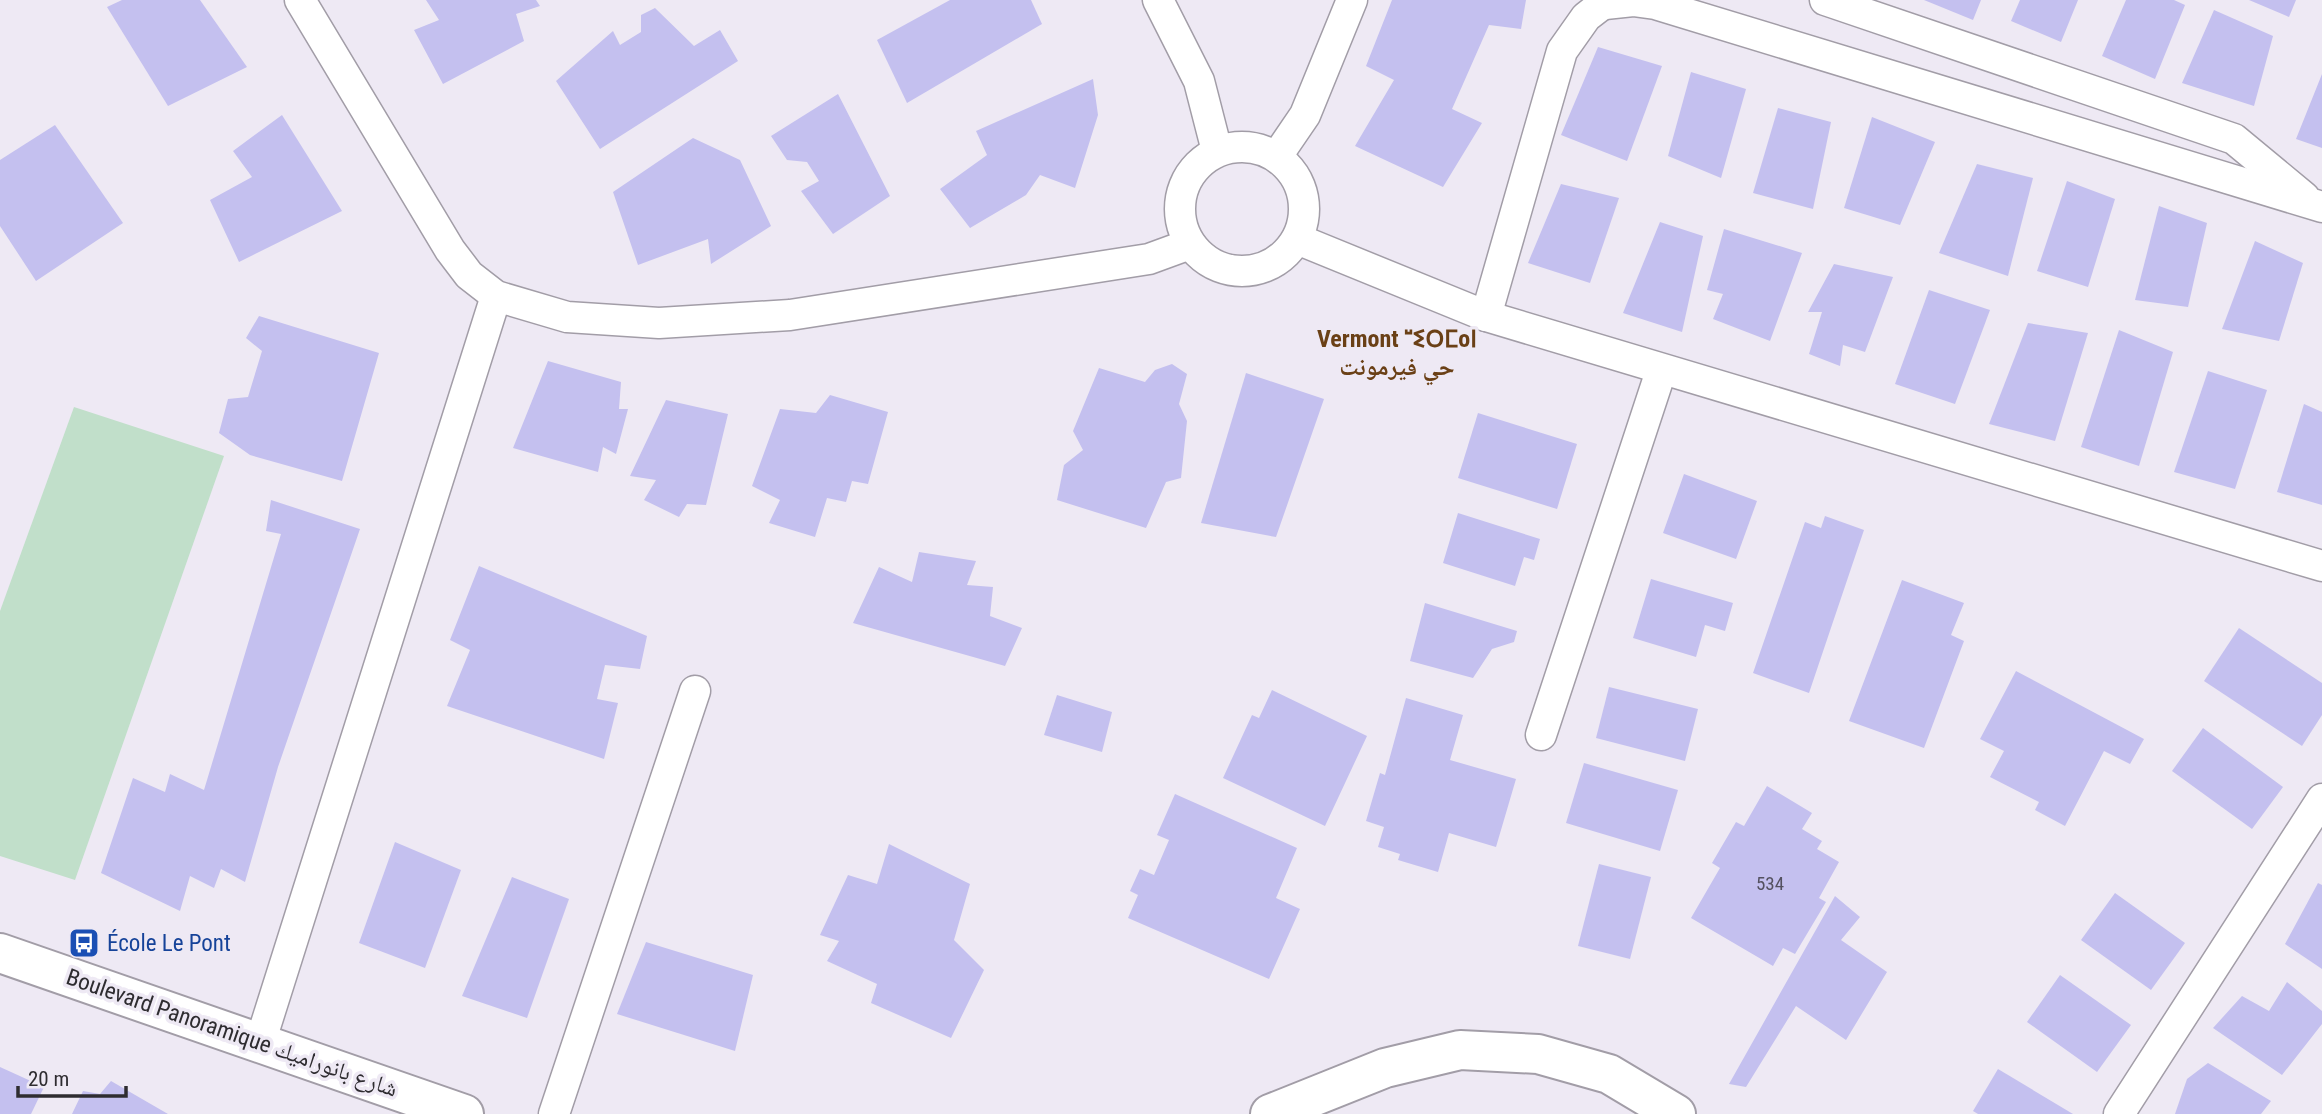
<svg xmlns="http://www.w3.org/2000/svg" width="2322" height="1114" font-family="'Roboto Condensed','Noto Naskh Arabic','Noto Sans Tifinagh',sans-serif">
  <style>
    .green { fill: #c1dfca }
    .building { fill: #c4c0ef }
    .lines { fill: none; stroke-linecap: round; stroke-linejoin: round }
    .minor-casing { stroke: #a29da7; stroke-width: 33 }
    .secondary-casing { stroke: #a29da7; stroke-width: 42 }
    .minor { stroke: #fff; stroke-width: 30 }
    .secondary { stroke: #fff; stroke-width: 38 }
    .labels { text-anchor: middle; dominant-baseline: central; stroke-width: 7; stroke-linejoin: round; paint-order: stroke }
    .number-label { font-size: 19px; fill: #545160 }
    .transit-label { font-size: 23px; fill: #164399; stroke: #eee9f4; text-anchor: start }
    .street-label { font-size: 23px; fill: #2e2c30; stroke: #eee9f4 }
    .neighbourhood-label { font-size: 24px; font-weight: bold; fill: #6a4016; stroke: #eee9f4 }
  </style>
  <rect width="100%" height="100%" fill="#eee9f4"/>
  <path class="green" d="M74,407L224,456L75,880L0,856V611Z"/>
  <g class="building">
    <path d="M122,0H200L247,67L168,106L107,7Z"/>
    <path d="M426,0H536L540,6L516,14L524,41L443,84L414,30L439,20Z"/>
    <path d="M950,0H1031L1042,24L907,103L877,40Z"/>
    <path d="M1392,0H1526L1521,29L1489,25L1452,109L1482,123L1443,187L1355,146L1394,80L1366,66Z"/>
    <path d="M1924,0H1981L1973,20Z"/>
    <path d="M2020,0H2078L2061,42L2011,21Z"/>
    <path d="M2126,0H2174L2185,5L2155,79L2102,56Z"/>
    <path d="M2249,0H2296L2289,17Z"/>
    <path d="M655,8L694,46L720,30L738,61L600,149L556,81L613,31L620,45L641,32V15Z"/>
    <path d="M2214,10L2273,36L2254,106L2182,83Z"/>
    <path d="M1598,47L1662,66L1627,161L1561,135Z"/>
    <path d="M1691,72L1746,89L1721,178L1668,156Z"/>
    <path d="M2322,74V148L2296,139Z"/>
    <path d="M1093,79L1098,115L1075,188L1040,175L1026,195L970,228L940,189L987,155L976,131Z"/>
    <path d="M838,94L890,196L833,234L801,191L819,181L807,162L787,160L771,136Z"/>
    <path d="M1778,108L1831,122L1813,209L1753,193Z"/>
    <path d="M282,115L342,211L239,262L210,200L252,177L233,151Z"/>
    <path d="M1872,117L1935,142L1900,225L1844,208Z"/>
    <path d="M55,125L123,223L36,281L0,226V160Z"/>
    <path d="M693,138L740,160L771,226L711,264L708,239L638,265L613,192Z"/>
    <path d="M1977,164L2033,178L2008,276L1939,253Z"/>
    <path d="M2067,181L2115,199L2088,287L2037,271Z"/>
    <path d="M1561,184L1619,198L1590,283L1528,263Z"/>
    <path d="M2159,206L2207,223L2188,307L2135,300Z"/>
    <path d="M1660,222L1703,236L1682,332L1623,313Z"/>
    <path d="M1724,229L1802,253L1770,341L1713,319L1723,294L1707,290Z"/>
    <path d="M2255,241L2303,263L2279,341L2222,329Z"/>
    <path d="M1834,264L1893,277L1865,352L1843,345L1840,366L1809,354L1822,312H1808Z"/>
    <path d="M1929,290L1990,310L1955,404L1895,384Z"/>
    <path d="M259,316L379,353L342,481L250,455L219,433L228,399L248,397L262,351L246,338Z"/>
    <path d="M2028,323L2088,333L2055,441L1989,424Z"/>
    <path d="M2119,330L2173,352L2139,466L2081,447Z"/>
    <path d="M548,361L621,382L619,409H628L616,454L603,447L598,472L513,448Z"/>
    <path d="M1172,364L1187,374L1179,404L1187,421L1181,478L1166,482L1146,528L1057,500L1064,465L1083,450L1073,431L1099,368L1145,382L1155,370Z"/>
    <path d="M2208,371L2267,390L2235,489L2174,472Z"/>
    <path d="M1246,373L1324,399L1276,537L1201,523Z"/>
    <path d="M830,395L888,412L868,484L852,481L846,502L827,498L815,537L769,523L780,500L752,486L780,409L816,413Z"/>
    <path d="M666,400L728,414L706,505L687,504L679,517L644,500L656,480L630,476Z"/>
    <path d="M2304,404L2322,412V505L2277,492Z"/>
    <path d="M1478,413L1577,444L1557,509L1458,478Z"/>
    <path d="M1684,474L1757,501L1736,559L1663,533Z"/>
    <path d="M271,500L360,529L278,767L245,882L221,869L214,888L190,876L180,911L101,873L133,778L165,792L170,774L204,790L281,534L266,531Z"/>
    <path d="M1458,513L1540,539L1534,560L1524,557L1515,586L1443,563Z"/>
    <path d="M1825,516L1864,530L1809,693L1753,673L1805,522L1821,528Z"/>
    <path d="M919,552L976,561L967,585L993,587L990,616L1022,628L1005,666L853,623L879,567L912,582Z"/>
    <path d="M479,566L647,636L640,669L605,665L597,699L618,703L604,759L447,706L470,650L450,640Z"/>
    <path d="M1651,579L1733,603L1725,631L1705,625L1696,657L1633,638Z"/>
    <path d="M1902,580L1964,603L1951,635L1964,641L1924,748L1849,721Z"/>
    <path d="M1425,603L1517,631L1514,642L1492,649L1473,678L1410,661Z"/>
    <path d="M2239,628L2322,683V715L2302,746L2204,681Z"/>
    <path d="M2016,671L2144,739L2130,764L2104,751L2065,826L2035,810L2039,802L1990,777L2004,751L1980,739Z"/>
    <path d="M1609,687L1698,709L1685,761L1596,738Z"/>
    <path d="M1272,690L1367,736L1325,826L1223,778L1252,715L1259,718Z"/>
    <path d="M1057,695L1112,712L1102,752L1044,735Z"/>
    <path d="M1406,698L1463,715L1450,760L1516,779L1496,847L1449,833L1438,872L1398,860L1400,854L1378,847L1384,827L1366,821L1380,773L1385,775Z"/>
    <path d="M2203,728L2283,787L2252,829L2172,771Z"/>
    <path d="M1584,763L1678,790L1660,851L1566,823Z"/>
    <path d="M1767,786L1812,813L1802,829L1822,841L1817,849L1839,862L1819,898L1826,902L1795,954L1783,948L1773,966L1691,918L1720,868L1712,863L1736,822L1744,826Z"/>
    <path d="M1175,794L1297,848L1276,898L1300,909L1269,979L1128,918L1138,895L1130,891L1140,869L1154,875L1169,840L1157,835Z"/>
    <path d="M395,842L461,870L425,968L359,943Z"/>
    <path d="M889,844L970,884L954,940L984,970L951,1038L871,1003L877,984L827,961L839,941L820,935L848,875L877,884Z"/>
    <path d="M1599,864L1651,877L1630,959L1578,946Z"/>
    <path d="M512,877L569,899L527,1018L462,996Z"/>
    <path d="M2318,883L2322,885V969L2285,944Z"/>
    <path d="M2115,893L2185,943L2151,990L2081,940Z"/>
    <path d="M1835,896L1860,917L1841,940L1887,972L1846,1040L1796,1006L1746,1087L1729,1084Z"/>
    <path d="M646,942L753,975L735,1051L617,1014Z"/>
    <path d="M2060,975L2131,1025L2097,1072L2027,1022Z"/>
    <path d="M2287,982L2322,1011V1024L2282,1075L2213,1028L2242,996L2269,1011Z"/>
    <path d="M2208,1063L2271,1101L2261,1114H2175L2187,1079Z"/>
    <path d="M0,1067L44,1087L31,1114H0Z"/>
    <path d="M1998,1069L2073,1114H1978L1973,1111Z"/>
    <path d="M111,1081L168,1114H72L83,1091L100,1094Z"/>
  </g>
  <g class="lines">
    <g class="minor-casing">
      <g id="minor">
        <path d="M300,0L450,250L469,275L496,296L567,317L659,323L790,315L1149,259L1190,244"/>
        <path d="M1158,0L1199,81L1217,151"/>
        <path d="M1825,0L2234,139L2304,197"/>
        <path d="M1605,4L1633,1L1655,4L2322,207"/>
        <circle cx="1242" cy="209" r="62"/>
        <path d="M1277,156L1305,115L1352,0"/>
        <path d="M1297,239L1486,316L2322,566"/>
        <path d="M1486,316L1562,51L1586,17L1608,0"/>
        <path d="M1541,735L1661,371"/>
        <path d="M260,1043L496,296"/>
        <path d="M554,1114L695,691"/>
        <path d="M2119,1114L2322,799"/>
      </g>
    </g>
    <g class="secondary-casing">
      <g id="secondary">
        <path d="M0,953L464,1114"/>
        <path d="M1270,1114L1385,1068L1460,1050L1538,1054L1609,1074L1676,1114"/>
      </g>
    </g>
    <use href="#minor" class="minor"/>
    <use href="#secondary" class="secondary"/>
  </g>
  <defs>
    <g id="bus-square" transform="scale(1.575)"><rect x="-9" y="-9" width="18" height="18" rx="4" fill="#1a4fb4" stroke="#eee9f4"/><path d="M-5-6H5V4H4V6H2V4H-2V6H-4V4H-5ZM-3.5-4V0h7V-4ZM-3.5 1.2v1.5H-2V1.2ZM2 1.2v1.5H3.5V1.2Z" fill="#fff"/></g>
  </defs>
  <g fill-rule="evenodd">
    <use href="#bus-square" x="84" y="943"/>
  </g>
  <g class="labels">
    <g class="number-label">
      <text x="1770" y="883">534</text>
    </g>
    <g class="transit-label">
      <text x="107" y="943">École Le Pont</text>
    </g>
    <g class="street-label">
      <text transform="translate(232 1033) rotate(19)">Boulevard Panoramique شارع بانوراميك</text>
    </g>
    <g class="neighbourhood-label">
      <text x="1397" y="339">Vermont ⵯⵉⵔⵎoⵏ<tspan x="1397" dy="28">حي فيرمونت</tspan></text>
    </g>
  </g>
  <path d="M18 1086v10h108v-10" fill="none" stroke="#2e2c30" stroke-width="3.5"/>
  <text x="28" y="1086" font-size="21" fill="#2e2c30" stroke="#eee9f4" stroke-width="5" paint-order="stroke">20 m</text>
</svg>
